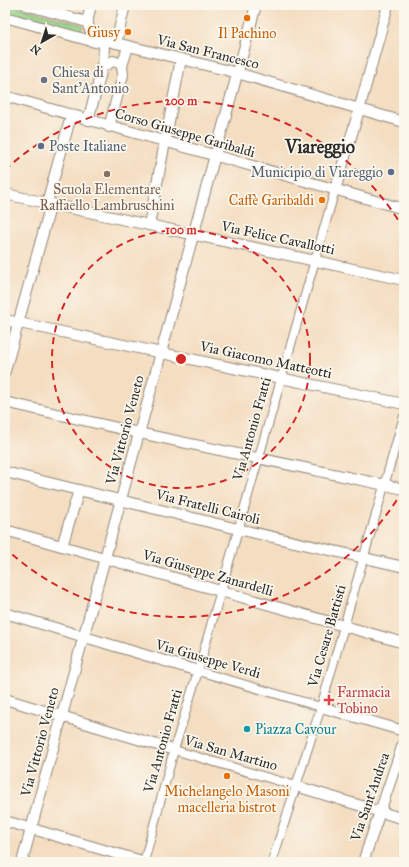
<svg xmlns="http://www.w3.org/2000/svg" width="409" height="867" font-family="'IM FELL Great Primer',serif">
  <style>
    .green { fill: #97d48a; stroke: #61805a }
    .lines { fill: none; stroke-linecap: round; stroke-linejoin: round }
    .pedestrian-casing { stroke: #908476; stroke-width: 10 }
    .minor-casing { stroke: #908476; stroke-width: 12 }
    .pedestrian { stroke: #fff; stroke-width: 8 }
    .minor { stroke: #fff; stroke-width: 10 }
    .ring { fill: none; stroke: #d62828; stroke-width: 2; stroke-dasharray: 7 5 }
    .food-dot { fill: #e8710a; stroke: #fbf7ec; stroke-width: 1.5 }
    .worship-dot { fill: #6b7280; stroke: #fbf7ec; stroke-width: 1.5 }
    .service-dot { fill: #5c6f8a; stroke: #fbf7ec; stroke-width: 1.5 }
    .education-dot { fill: #8d6e63; stroke: #fbf7ec; stroke-width: 1.5 }
    .health-dot { fill: #e0444e; stroke: #fbf7ec; stroke-width: 1.5 }
    .culture-dot { fill: #0f9aa8; stroke: #fbf7ec; stroke-width: 1.5 }
    .labels { text-anchor: middle; dominant-baseline: central; stroke-width: 3.5; stroke-linejoin: round; paint-order: stroke }
    .food-label { font-size: 14px; fill: #c56008; stroke: #fbf7ec; text-anchor: end }
    .street-label { font-size: 14px; fill: #2b2b2b; stroke: #fbf7ec }
    .worship-label { font-size: 14px; fill: #5b616d; stroke: #fbf7ec; text-anchor: start }
    .service-label { font-size: 14px; fill: #4e5e75; stroke: #fbf7ec; text-anchor: start }
    .education-label { font-size: 14px; fill: #785e54; stroke: #fbf7ec }
    .health-label { font-size: 14px; fill: #be3a42; stroke: #fbf7ec; text-anchor: start }
    .culture-label { font-size: 14px; fill: #0d838f; stroke: #fbf7ec; text-anchor: start }
    .district-label { font-size: 18px; font-weight: bold; fill: #2b2b2b; stroke: #fbf7ec }
    .centre { fill: #d62828; stroke: #fbf7ec; stroke-width: 2 }
    .ring-label { font-size: 12px; text-anchor: middle; font-weight: bold; fill: #d62828; stroke: #fbf7ec; stroke-width: 3.5; stroke-linejoin: round; paint-order: stroke }
  </style>
  <rect width="100%" height="100%" fill="#fbf7ec"/>
  <filter id="ink" filterUnits="userSpaceOnUse"><feTurbulence type="fractalNoise" baseFrequency=".025" numOctaves="2"/><feDisplacementMap in="SourceGraphic" scale="8" xChannelSelector="R" yChannelSelector="G"/><feConvolveMatrix kernelMatrix="1 2 1 2 8 2 1 2 1" color-interpolation-filters="sRGB"/></filter>
  <filter id="wash" filterUnits="userSpaceOnUse"><feTurbulence type="fractalNoise" baseFrequency=".012" numOctaves="4" result="noise"/><feDisplacementMap in="SourceGraphic" scale="16" xChannelSelector="R" yChannelSelector="G"/><feGaussianBlur stdDeviation="0.9" result="paint"/><feColorMatrix in="noise" values="0 0 0 0 0 0 0 0 0 0 0 0 0 0 0 0 0 1.4 0 .05"/><feComposite in="paint" operator="in"/></filter>
  <g filter="url(#wash)">
    <rect width="100%" height="100%" fill="#f4ddc0"/>
    <path class="green" d="M5,5H11L83,25L81,32L5,11Z"/>
  </g>
  <g filter="url(#ink)">
    <g class="lines">
      <g class="pedestrian-casing">
        <g id="pedestrian">
          <path d="M198,671L321,707"/>
          <path d="M174,750L296,786"/>
          <path d="M144,862L174,750L198,671L335,190"/>
          <path d="M272,862L321,707L404,416"/>
        </g>
      </g>
      <g class="minor-casing">
        <g id="minor">
          <path d="M26,5L87,22"/>
          <path d="M5,17L95,42L104,40L234,72L404,122"/>
          <path d="M116,43L125,5"/>
          <path d="M102,67L113,61L119,63L122,66"/>
          <path d="M5,96L404,209"/>
          <path d="M88,120C95,94 105,67 104,40C84,29 86,25 91,5"/>
          <path d="M109,127L123,75L122,66L128,47"/>
          <path d="M335,190L357,117L388,5"/>
          <path d="M5,194L404,280"/>
          <path d="M47,203L71,116"/>
          <path d="M149,225L181,59"/>
          <path d="M5,320L404,404"/>
          <path d="M5,371L51,204"/>
          <path d="M5,402L139,433L404,489"/>
          <path d="M5,472L238,529L404,567"/>
          <path d="M5,530L404,643"/>
          <path d="M62,546L79,490"/>
          <path d="M5,613L198,671"/>
          <path d="M5,699L174,750"/>
          <path d="M321,707L404,731"/>
          <path d="M296,786L404,819"/>
          <path d="M5,821L145,862"/>
          <path d="M22,862L256,5"/>
          <path d="M363,862L404,741"/>
        </g>
      </g>
      <use href="#pedestrian" class="pedestrian"/>
      <use href="#minor" class="minor"/>
    </g>
  </g>
  <g class="ring">
    <circle cx="181" cy="359" r="129"/>
    <path d="M403 490A258 258 0 0 1 5 548M5 170A258 258 0 0 1 403 228"/>
  </g>
  <g class="food-dot">
    <circle cx="247" cy="18" r="4"/>
    <circle cx="128" cy="32" r="4"/>
    <circle cx="322" cy="200" r="4"/>
    <circle cx="227" cy="776" r="4"/>
  </g>
  <circle class="worship-dot" cx="44" cy="80" r="4"/>
  <g class="service-dot">
    <circle cx="41" cy="146" r="4"/>
    <circle cx="391" cy="172" r="4"/>
  </g>
  <circle class="education-dot" cx="107" cy="174" r="4"/>
  <path class="health-dot" d="M327 694h4v4h4v4h-4v4h-4v-4h-4v-4h4z"/>
  <circle class="culture-dot" cx="247" cy="729" r="4"/>
  <g class="labels">
    <g class="food-label">
      <text x="120" y="32">Giusy</text>
      <text x="247" y="33" text-anchor="middle">Il Pachino</text>
      <text x="314" y="200">Caffè Garibaldi</text>
      <text x="227" y="791" text-anchor="middle">Michelangelo Masoni<tspan x="227" dy="16">macelleria bistrot</tspan></text>
    </g>
    <g class="street-label">
      <text transform="translate(208 52) rotate(14)">Via San Francesco</text>
      <text transform="translate(185 133) rotate(16)">Corso Giuseppe Garibaldi</text>
      <text transform="translate(278 238) rotate(12)">Via Felice Cavallotti</text>
      <text transform="translate(266 360) rotate(12)">Via Giacomo Matteotti</text>
      <text transform="translate(252 429) rotate(-74)">Via Antonio Fratti</text>
      <text transform="translate(125 430) rotate(-75)">Via Vittorio Veneto</text>
      <text transform="translate(208 507) rotate(14)">Via Fratelli Cairoli</text>
      <text transform="translate(208 573) rotate(16)">Via Giuseppe Zanardelli</text>
      <text transform="translate(327 636) rotate(-74)">Via Cesare Battisti</text>
      <text transform="translate(208 659) rotate(16)">Via Giuseppe Verdi</text>
      <text transform="translate(163 741) rotate(-74)">Via Antonio Fratti</text>
      <text transform="translate(40 742) rotate(-75)">Via Vittorio Veneto</text>
      <text transform="translate(231 753) rotate(16)">Via San Martino</text>
      <text transform="translate(370 797) rotate(-71)">Via Sant'Andrea</text>
    </g>
    <g class="worship-label">
      <text x="52" y="72">Chiesa di<tspan x="52" dy="16">Sant'Antonio</tspan></text>
    </g>
    <g class="service-label">
      <text x="49" y="146">Poste Italiane</text>
      <text x="383" y="172" text-anchor="end">Municipio di Viareggio</text>
    </g>
    <g class="education-label">
      <text x="107" y="189">Scuola Elementare<tspan x="107" dy="16">Raffaello Lambruschini</tspan></text>
    </g>
    <g class="health-label">
      <text x="337" y="692">Farmacia<tspan x="337" dy="16">Tobino</tspan></text>
    </g>
    <g class="culture-label">
      <text x="255" y="729">Piazza Cavour</text>
    </g>
    <g class="district-label">
      <text x="320" y="147">Viareggio</text>
    </g>
  </g>
  <circle cx="181" cy="359" r="6" class="centre"/>
  <g class="ring-label">
    <text x="181" y="105">200 m</text>
    <text x="181" y="234">100 m</text>
  </g>
  <rect width="409" height="867" fill="none" stroke="#fbf7ec" stroke-width="20"/>
  <g transform="translate(42 42) rotate(219)" stroke="#fbf7ec" stroke-width="3" paint-order="stroke">
  <path d="M0-3L7 15L0 10L-7 15Z" fill="#2b2b2b"/>
  <text y="-6" font-size="11" font-weight="bold" text-anchor="middle" fill="#2b2b2b">N</text>
  </g>
</svg>
